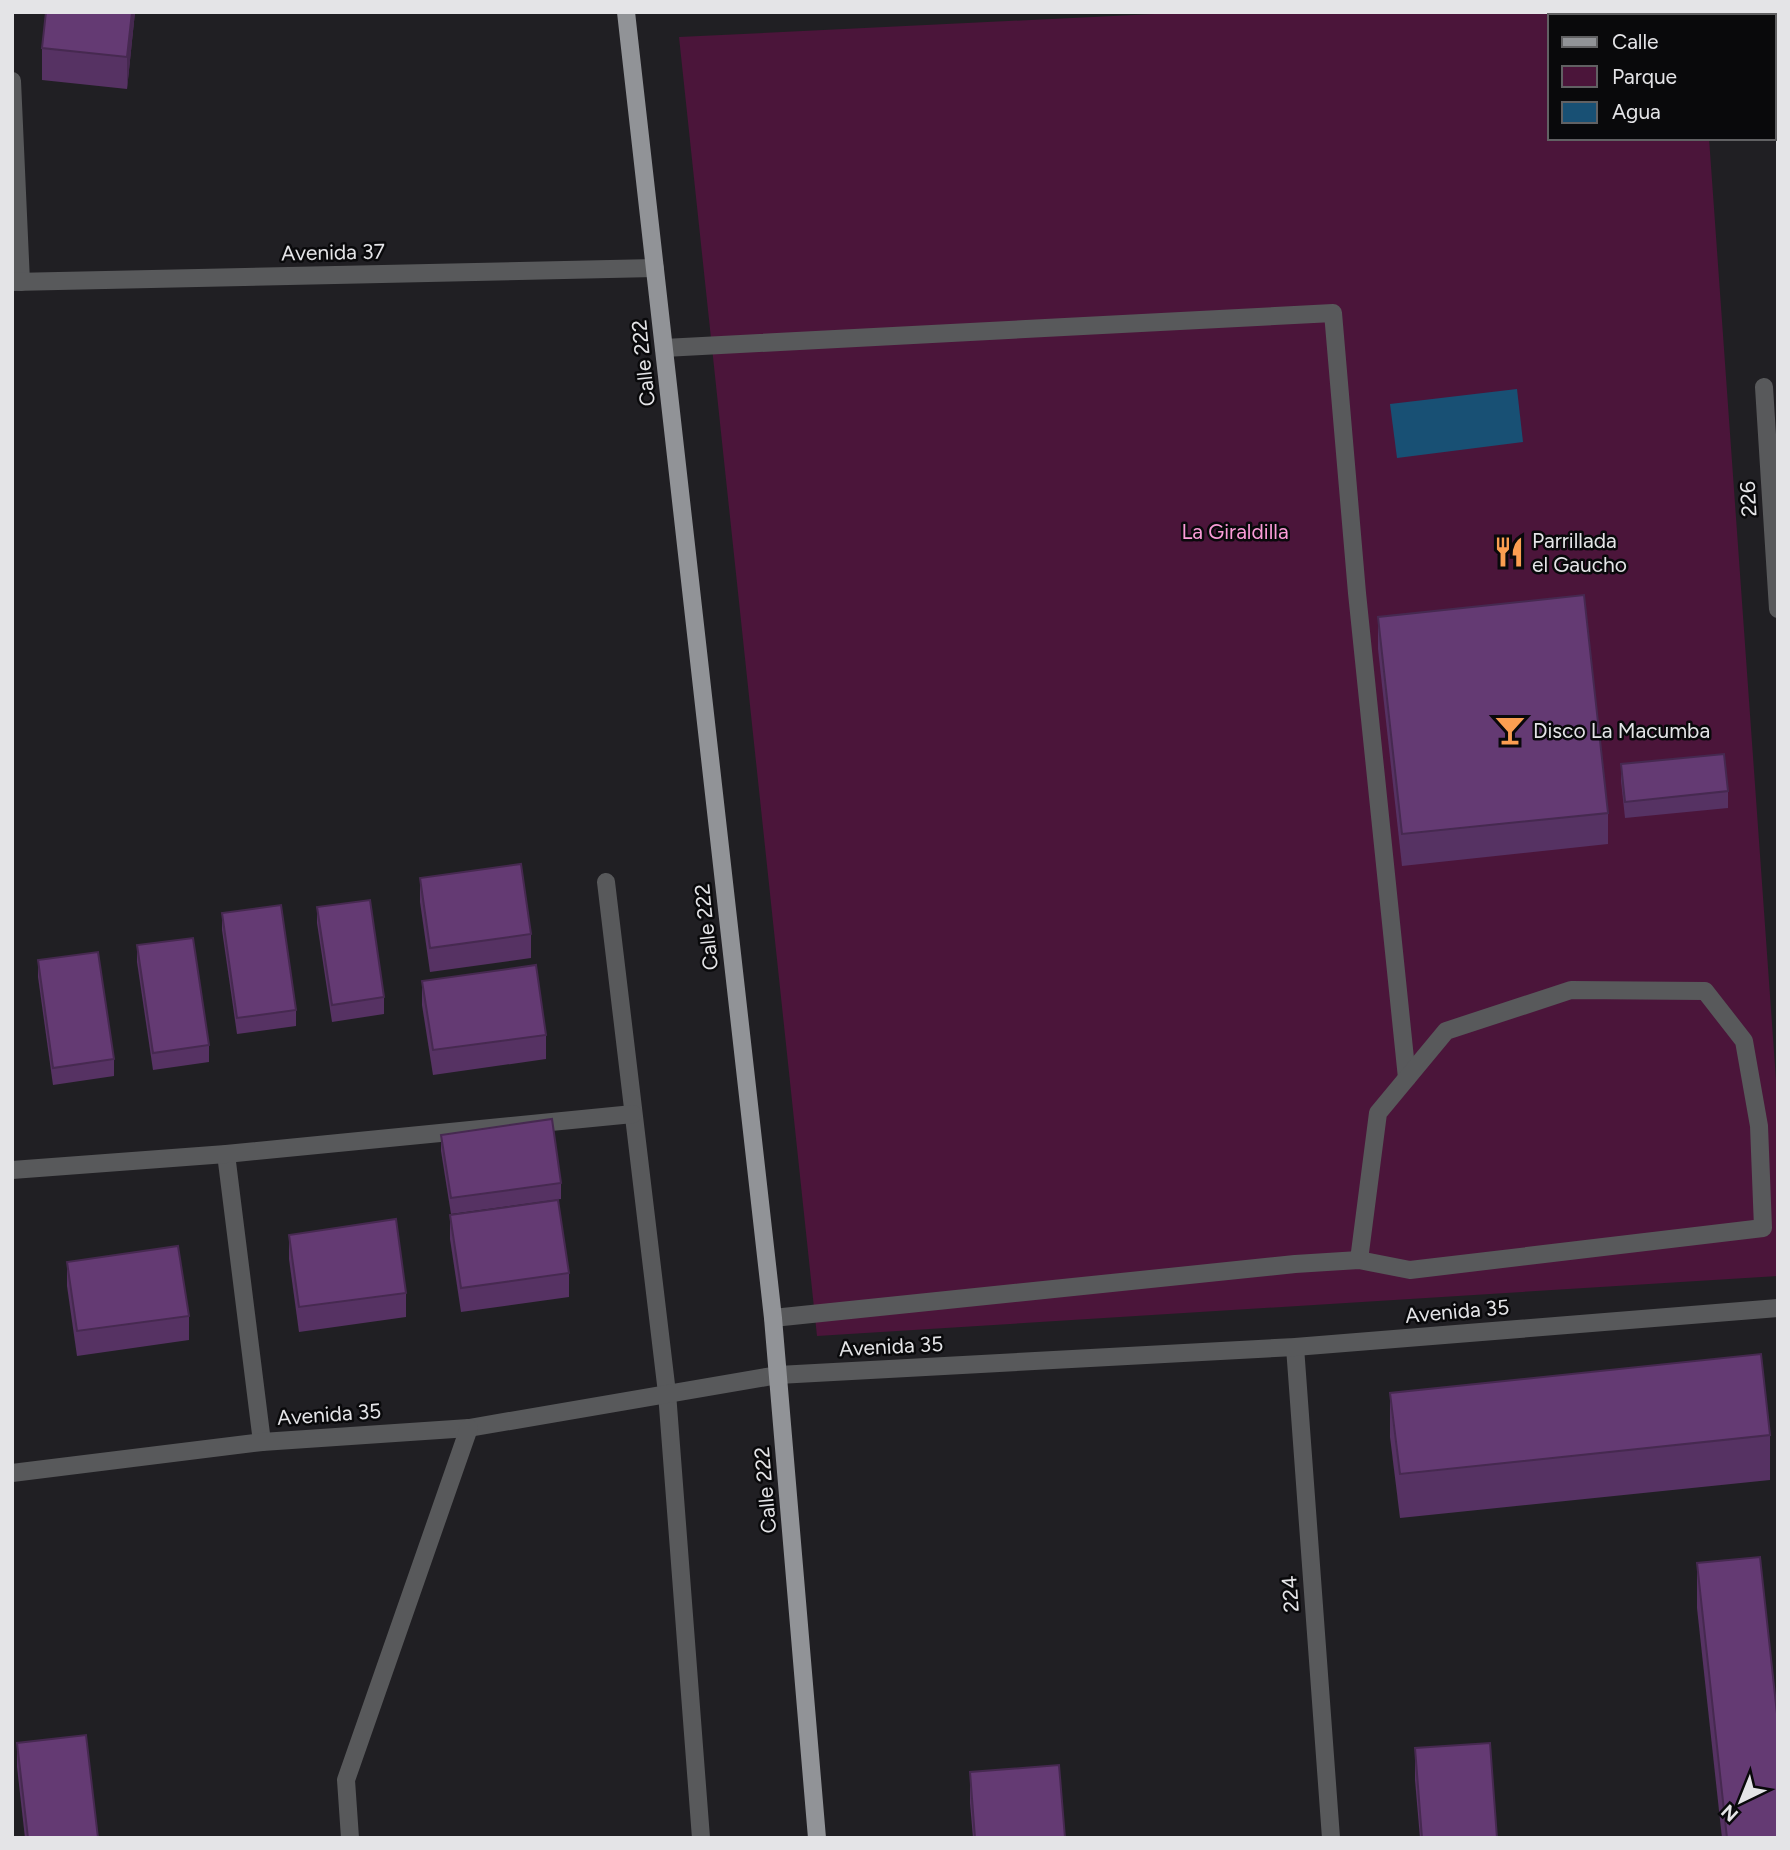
<svg xmlns="http://www.w3.org/2000/svg" width="1790" height="1850" font-family="Figtree,sans-serif">
  <style>
    .green { fill: #4b153a }
    .water { fill: #185074 }
    .lines { fill: none; stroke-linecap: round; stroke-linejoin: round }
    .minor { stroke: #58595b; stroke-width: 18 }
    .major { stroke: #919397; stroke-width: 18 }
    .wall { fill: #563263 }
    .shaded-wall { fill: #462950 }
    .building { fill: #643a73; stroke: #462950; stroke-width: 2 }
    .labels { text-anchor: middle; dominant-baseline: central; stroke-width: 5; stroke-linejoin: round; paint-order: stroke }
    .street-label { font-size: 21px; fill: #e4e4e7; stroke: #09090b }
    .park-label { font-size: 21px; fill: #fb9cd8; stroke: #09090b }
    .poi-label { font-size: 21px; fill: #e4e4e7; stroke: #09090b; text-anchor: start }
  </style>
  <rect width="100%" height="100%" fill="#201f23"/>
  <path class="green" d="M1195,12H1700V16H1550V138H1709L1778,1108V1276L817,1336L679,37Z"/>
  <path class="water" d="M1517,389L1523,442L1397,458L1390,404Z"/>
  <g class="lines">
    <g class="minor">
      <path d="M12,81L21,282"/>
      <path d="M12,282L655,268"/>
      <path d="M664,348L1333,313L1357,593L1407,1078"/>
      <path d="M1764,387L1778,609"/>
      <path d="M606,882L667,1393L701,1838"/>
      <path d="M226,1154L262,1442"/>
      <path d="M12,1170L226,1154L633,1114"/>
      <path d="M773,1318L1295,1264L1359,1260L1410,1270L1763,1228L1759,1126L1744,1041L1705,991L1571,990L1446,1031L1378,1113L1359,1260"/>
      <path d="M1295,1347L1331,1838"/>
      <path d="M12,1473L262,1442L469,1428L778,1375L1295,1347L1778,1308"/>
      <path d="M350,1838L346,1780L469,1428"/>
    </g>
    <path class="major" d="M626,12L773,1318L817,1838"/>
  </g>
  <g class="wall">
    <path d="M135,12L127,89L42,80V48Z"/>
    <path d="M1378,617L1608,813V844L1402,866L1378,649Z"/>
    <path d="M1621,764L1728,791V808L1625,818L1621,781Z"/>
    <path d="M420,878L531,934V958L430,972L420,902Z"/>
    <path d="M317,907L384,997V1014L332,1022L317,923Z"/>
    <path d="M222,913L296,1010V1026L237,1034L222,930Z"/>
    <path d="M137,945L209,1045V1062L153,1070L137,962Z"/>
    <path d="M38,960L114,1059V1076L53,1085L38,977Z"/>
    <path d="M422,981L546,1035V1059L433,1075L422,1005Z"/>
    <path d="M441,1135L561,1183V1199L451,1214L441,1151Z"/>
    <path d="M450,1215L569,1273V1297L461,1312L450,1239Z"/>
    <path d="M289,1235L406,1293V1317L299,1332L289,1259Z"/>
    <path d="M67,1262L189,1316V1340L77,1356L67,1286Z"/>
    <path d="M1390,1393L1770,1435V1480L1400,1518L1390,1437Z"/>
    <path d="M1697,1563L1778,1838H1722L1697,1608Z"/>
    <path d="M17,1743L98,1838H25L17,1767Z"/>
    <path d="M1415,1748L1497,1838H1420L1415,1780Z"/>
    <path d="M970,1772L1065,1838H973L970,1803Z"/>
  </g>
  <path class="shaded-wall" d="M132,12H135L127,89V57Z"/>
  <g class="building">
    <path d="M46,12H132L127,57L42,48Z"/>
    <path d="M1584,595L1608,813L1402,834L1378,617Z"/>
    <path d="M1724,754L1728,791L1625,802L1621,764Z"/>
    <path d="M521,864L531,934L430,948L420,878Z"/>
    <path d="M370,900L384,997L332,1005L317,907Z"/>
    <path d="M281,905L296,1010L237,1018L222,913Z"/>
    <path d="M193,938L209,1045L153,1053L137,945Z"/>
    <path d="M98,952L114,1059L53,1068L38,960Z"/>
    <path d="M536,965L546,1035L433,1050L422,981Z"/>
    <path d="M552,1119L561,1183L451,1198L441,1135Z"/>
    <path d="M558,1200L569,1273L461,1288L450,1215Z"/>
    <path d="M396,1219L406,1293L299,1307L289,1235Z"/>
    <path d="M178,1246L189,1316L77,1331L67,1262Z"/>
    <path d="M1761,1354L1770,1435L1400,1474L1390,1393Z"/>
    <path d="M1760,1557L1778,1723V1838H1727L1697,1563Z"/>
    <path d="M86,1735L98,1838H28L17,1743Z"/>
    <path d="M1490,1743L1497,1838H1422L1415,1748Z"/>
    <path d="M1059,1765L1065,1838H975L970,1772Z"/>
  </g>
  <defs>
    <g id="restaurant-bare" transform="scale(2.415)"><path d="M-5-6h1v4h1v-4h1v4h1v-4h1v5L-1.5 .5V6h-2V.5L-5-1ZM5-6V6H3V1.5H1.5Q1.5-4 5-6Z" fill="#fb9e51" stroke="#09090b" stroke-width="2.5" paint-order="stroke"/></g>
    <g id="bar-bare" transform="scale(2.415)"><path d="M-6-5H6L.8 .8V4.5H3.5V6h-7V4.5H-.8V.8Z" fill="#fb9e51" stroke="#09090b" stroke-width="2.5" paint-order="stroke"/></g>
  </defs>
  <g fill-rule="evenodd">
    <use href="#restaurant-bare" x="1509" y="552"/>
    <use href="#bar-bare" x="1510" y="730"/>
  </g>
  <g class="labels">
    <g class="street-label">
      <text transform="translate(333 252) rotate(-1)">Avenida 37</text>
      <text transform="translate(643 363) rotate(-96)">Calle 222</text>
      <text transform="translate(1748 499) rotate(-93)">226</text>
      <text transform="translate(706 927) rotate(-96)">Calle 222</text>
      <text transform="translate(1457 1311) rotate(-5)">Avenida 35</text>
      <text transform="translate(891 1346) rotate(-3)">Avenida 35</text>
      <text transform="translate(329 1414) rotate(-4)">Avenida 35</text>
      <text transform="translate(765 1490) rotate(-95)">Calle 222</text>
      <text transform="translate(1290 1594) rotate(-94)">224</text>
    </g>
    <g class="park-label">
      <text x="1235" y="531">La Giraldilla</text>
    </g>
    <g class="poi-label">
      <text x="1532" y="540">Parrillada<tspan x="1532" dy="24">el Gaucho</tspan></text>
      <text x="1533" y="730">Disco La Macumba</text>
    </g>
  </g>
  <rect width="1790" height="1850" fill="none" stroke="#e4e4e7" stroke-width="28"/>
  <rect x="1548" y="14" width="228" height="126" fill="#09090b" stroke="#616163" stroke-width="2"/>
  <rect x="1562" y="37" width="35" height="10" fill="#919397" stroke="#616163" stroke-width="2"/>
  <text x="1612" y="49" font-size="21" fill="#e4e4e7">Calle</text>
  <rect x="1562" y="66" width="35" height="21" fill="#4b153a" stroke="#616163" stroke-width="2"/>
  <text x="1612" y="84" font-size="21" fill="#e4e4e7">Parque</text>
  <rect x="1562" y="102" width="35" height="21" fill="#185074" stroke="#616163" stroke-width="2"/>
  <text x="1612" y="119" font-size="21" fill="#e4e4e7">Agua</text>
  <g transform="translate(1741 1801) rotate(223)" stroke="#09090b" stroke-width="5" paint-order="stroke">
  <path d="M0-5L12 26L0 18L-12 26Z" fill="#e4e4e7"/>
  <text y="-10" font-size="19" font-weight="bold" text-anchor="middle" fill="#e4e4e7">N</text>
  </g>
</svg>
